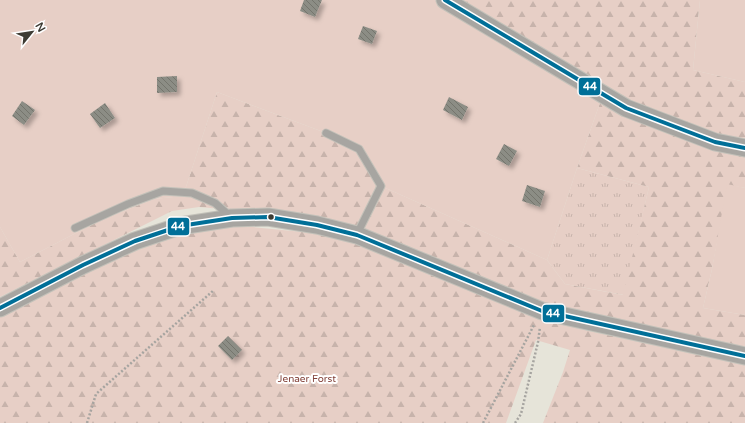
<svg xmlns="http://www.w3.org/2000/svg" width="745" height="423" font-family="'Varela Round',sans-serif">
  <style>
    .grass { fill: url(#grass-tufts) }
    .forest { fill: url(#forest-firs) }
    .garden { fill: #e7cfc6 }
    .building { fill: url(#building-back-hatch); filter: url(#shadow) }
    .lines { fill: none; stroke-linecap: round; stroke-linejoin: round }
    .service-casing { stroke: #c3c1b9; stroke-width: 9 }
    .tertiary-casing { stroke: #c3c1b9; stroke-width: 19 }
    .path { stroke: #a6a4a0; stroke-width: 2.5; stroke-dasharray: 2 2; stroke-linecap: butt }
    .service { stroke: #a7a5a1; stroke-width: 7 }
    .tertiary { stroke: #a7a5a1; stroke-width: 17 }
    .bus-1-casing { stroke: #fff; stroke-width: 7 }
    .bus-1 { stroke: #006f98; stroke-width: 4 }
    .bus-dot { fill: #3d3b33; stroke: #fff; stroke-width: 1.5 }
    .labels { text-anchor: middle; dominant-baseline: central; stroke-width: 4; stroke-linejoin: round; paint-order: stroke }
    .park-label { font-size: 10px; fill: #824038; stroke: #fff }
    .line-badge { stroke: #fff; stroke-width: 1.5 }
    .badge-label { font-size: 11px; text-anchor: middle; font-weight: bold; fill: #fff }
  </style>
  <defs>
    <pattern id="grass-tufts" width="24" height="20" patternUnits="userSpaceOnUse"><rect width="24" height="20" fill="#e7cfc6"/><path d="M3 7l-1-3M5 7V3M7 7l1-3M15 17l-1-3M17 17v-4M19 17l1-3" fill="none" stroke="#c7b3ab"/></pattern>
    <pattern id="forest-firs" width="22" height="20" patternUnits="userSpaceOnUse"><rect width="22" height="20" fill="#e7cfc6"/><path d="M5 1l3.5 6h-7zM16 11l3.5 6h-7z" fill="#c7b3ab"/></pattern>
    <pattern id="building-back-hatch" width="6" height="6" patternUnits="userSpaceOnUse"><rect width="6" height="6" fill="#8c8d85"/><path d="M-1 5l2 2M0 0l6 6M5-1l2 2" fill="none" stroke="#74746d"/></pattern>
    <filter id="shadow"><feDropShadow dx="3.5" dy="3.5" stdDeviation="2" flood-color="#0004"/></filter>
  </defs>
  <rect width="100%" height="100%" fill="#e6e4d9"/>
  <path class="grass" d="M577,168L649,187L624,295L565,284L547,260Z"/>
  <g class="forest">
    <path d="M454,0H700L693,70L745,82V141L715,135L628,102Z"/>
    <path d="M217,92L326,133L359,149L381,186L547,260L565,284L623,295L649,187L577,168L601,100L745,153V188L728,185L712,269L703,308L745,315V349L582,314L525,298L353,225L315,217L199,207L172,211L0,297V227L20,262L101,220L154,199L183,196Z"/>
    <path d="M232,225L313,233L354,242L509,306L580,329L745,365V423H543L563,372L570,350L536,340L506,423H0V315L84,272L132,252L181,234Z"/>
  </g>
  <g class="garden">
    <path d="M0,0H435L601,100L577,168L547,260L381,186L359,149L326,133L217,92L183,196L154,199L101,220L20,262L0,227Z"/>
    <path d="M700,0H745V82L693,70Z"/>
    <path d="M727,184L745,188V315L703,308L712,269Z"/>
  </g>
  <g class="building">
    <path d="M304,0H322L315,17L300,11Z"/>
    <path d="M363,26L377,31L372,44L358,39Z"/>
    <path d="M177,76V92L157,93V77Z"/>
    <path d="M449,97L468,107L462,120L443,110Z"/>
    <path d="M22,101L35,110L24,125L12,116Z"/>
    <path d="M105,103L115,118L100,128L90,114Z"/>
    <path d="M504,144L517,151L509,166L496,159Z"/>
    <path d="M527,185L545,191L540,207L522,201Z"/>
    <path d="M228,336L242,350L232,360L218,346Z"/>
  </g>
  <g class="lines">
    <g class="service-casing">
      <g id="service">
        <path d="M326,133L359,149L381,186L357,234"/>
        <path d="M75,228L128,204L163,191L192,193L215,203L231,217"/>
      </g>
    </g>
    <g class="tertiary-casing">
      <g id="tertiary">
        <path d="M445,0L626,108L715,142L745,148"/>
        <path d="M0,308L83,265L135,241L180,226L232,218L268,217L317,225L357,235L542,311L745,356"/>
      </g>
    </g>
    <g class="path">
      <path d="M87,423L96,394L214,290"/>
      <path d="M483,423L534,325"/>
      <path d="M515,423L521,414L538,342L540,327"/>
    </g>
    <use href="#service" class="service"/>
    <use href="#tertiary" class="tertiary"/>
    <g class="bus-1-casing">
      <g id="bus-1">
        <path d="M445,0L626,108L715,142L745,148"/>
        <path d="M0,308L83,265L135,241L180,226L232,218L268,217L317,225L357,235L542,311L745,356"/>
      </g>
    </g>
    <use href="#bus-1" class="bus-1"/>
  </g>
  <circle class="bus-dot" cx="271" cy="217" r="3.5"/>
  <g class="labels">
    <g class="park-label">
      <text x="307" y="379">Jenaer Forst</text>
    </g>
  </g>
  <g class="line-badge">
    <rect x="578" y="77" width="23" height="19" rx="4" fill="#006f98"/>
    <rect x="167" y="217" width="23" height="19" rx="4" fill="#006f98"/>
    <rect x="542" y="304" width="23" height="19" rx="4" fill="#006f98"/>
  </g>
  <g class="badge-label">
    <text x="590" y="90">44</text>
    <text x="178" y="230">44</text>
    <text x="553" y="317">44</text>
  </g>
  <g transform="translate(32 32) rotate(60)" stroke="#ffffff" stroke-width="3" paint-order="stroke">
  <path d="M0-3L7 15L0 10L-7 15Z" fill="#3d3b33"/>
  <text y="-6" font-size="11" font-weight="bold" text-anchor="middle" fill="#3d3b33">N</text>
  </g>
</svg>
